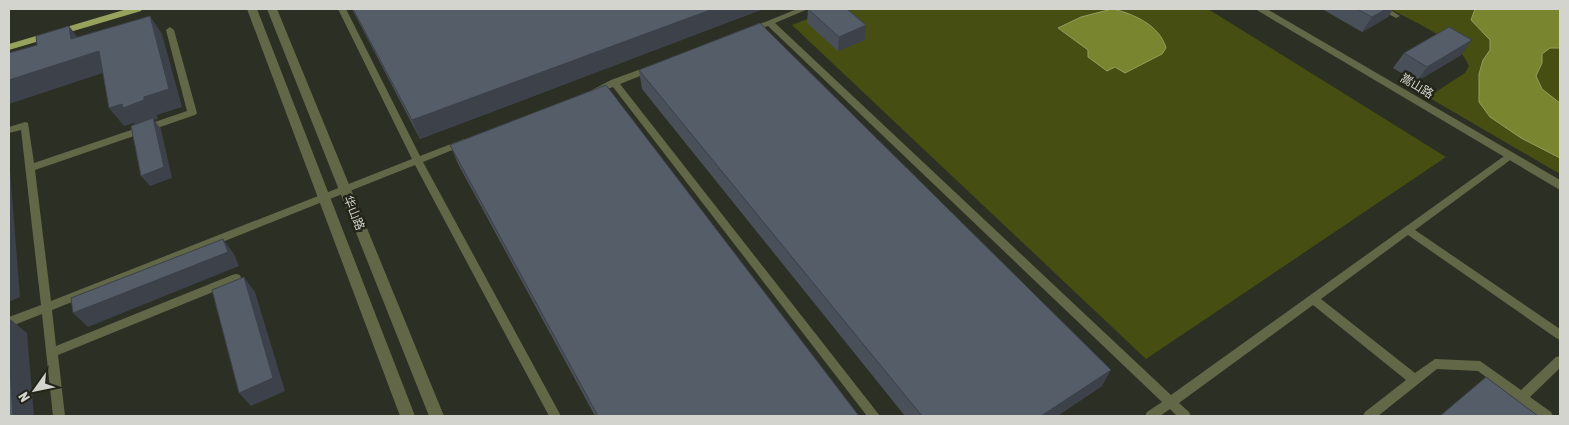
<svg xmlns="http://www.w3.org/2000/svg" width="1569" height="425" font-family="'Asap Condensed','Noto Sans SC',sans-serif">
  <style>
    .green { fill: #474e12 }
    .water { fill: #7a862f; stroke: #959d5e }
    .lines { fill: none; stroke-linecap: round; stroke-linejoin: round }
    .service { fill: #626847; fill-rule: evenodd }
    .minor { fill: #626847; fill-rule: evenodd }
    .tertiary { fill: #626847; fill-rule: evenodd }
    .primary { fill: #97a25c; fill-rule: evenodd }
    .wall { fill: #49505a }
    .shaded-wall { fill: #3c414a }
    .building { fill: #555d69; stroke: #3c414a }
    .labels { text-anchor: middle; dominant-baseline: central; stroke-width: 5; stroke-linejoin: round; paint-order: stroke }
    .street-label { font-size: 12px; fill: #d3d4cd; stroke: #232519 }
  </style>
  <rect width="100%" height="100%" fill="#2c2f23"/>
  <g class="green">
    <path d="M833,9H1208L1446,157L1146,359L792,25Z"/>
    <path d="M1390,9H1560V174L1428,97L1465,73L1469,66C1459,40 1414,22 1390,9Z"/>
  </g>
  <g class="water">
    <path d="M1112,9C1132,13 1160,25 1166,48L1162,54L1125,73L1115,67L1107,71L1088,57V50L1058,28L1081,17Z"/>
    <path d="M1475,9H1560V48H1550L1542,54V63L1536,76L1542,89L1560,103V158L1521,138L1490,117L1479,102V74L1483,60L1490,50V40L1471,20Z"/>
  </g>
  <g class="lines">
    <g class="service">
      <path d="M338,9H346L420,156L464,139L469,142L467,144L423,162L561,416H549L415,165L52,310L56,346L232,275L236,274L240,275L241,278L240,281L58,355L65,416H53L42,314L9,327V317L41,305L21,130L9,133V127L25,122L28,123L34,163L187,111L166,30L170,27L174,30L197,113L195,115L35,170L51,301L412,159Z"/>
      <path d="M797,9H808L775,23L1171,395L1507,154H1513L1515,156L1513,158L1415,230L1560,329V340L1556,338L1408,235L1321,299L1415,373L1435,359L1480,361L1521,390L1556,357L1560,356V368L1530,397L1551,412L1553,416H1538L1478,371L1437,369L1378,416H1363L1365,412L1406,380L1313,305L1179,403L1189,412L1191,416H1177L1170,409L1160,416H1145L1147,412L1162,402L768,26L749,33L745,30Z"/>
      <path d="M1379,9H1389L1400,16L1396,18Z"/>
      <path d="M652,65L656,68L655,70L620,84L880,416H867L613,87L596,93L592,90L611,80Z"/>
    </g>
    <path class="minor" d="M1255,9H1267L1560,180V190Z"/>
    <g class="tertiary">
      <path d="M247,9H257L415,416H400Z"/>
      <path d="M267,9H277L444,416H429Z"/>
    </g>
    <path class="primary" d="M127,9H142L141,11L9,50V44Z"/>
  </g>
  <g class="wall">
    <path d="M352,9H763L420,139Z"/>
    <path d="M808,9L866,25L865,40L838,51L807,23Z"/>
    <path d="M1322,9H1393L1388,17L1362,32Z"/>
    <path d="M1404,53L1461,55L1416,82L1393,68Z"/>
    <path d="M639,70L1102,386L1057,416H905L642,89Z"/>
    <path d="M450,145L859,416H595L458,164Z"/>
  </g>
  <g class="shaded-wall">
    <path d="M713,9H763L420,139L412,120Z"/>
    <path d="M1386,9H1393L1388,17L1362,32L1372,17Z"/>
    <path d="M150,16L162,34L182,107L157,115L158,119L154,120L161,129L172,178L150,186L141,176L137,126L134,123L124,126L109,108L144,97Z"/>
    <path d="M866,25L865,40L838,51L839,37Z"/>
    <path d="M69,26L83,44L99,51L112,70L9,104V80L71,39Z"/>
    <path d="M1472,40L1461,55L1416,82L1427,67Z"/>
    <path d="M9,157L20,297L9,302Z"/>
    <path d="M223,239L234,254L239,266L88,327L73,313Z"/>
    <path d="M244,277L255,292L285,391L251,406L239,393Z"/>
    <path d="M9,318L27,333L34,416H13L9,351Z"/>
    <path d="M1111,370L1102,386L1057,416H1041Z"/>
  </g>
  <g class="building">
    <path d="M353,9H713L412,120Z"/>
    <path d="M808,9H847L866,25L839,37Z"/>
    <path d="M1357,9H1386L1372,17Z"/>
    <path d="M150,16L169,89L144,97V100L123,108L122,104L109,108L99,51L9,80V53L37,45L36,36L69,26L71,39Z"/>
    <path d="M760,23L1111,370L1041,416H922L639,70Z"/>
    <path d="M1449,27L1472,40L1427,67L1404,53Z"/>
    <path d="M606,85L859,416H598L450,145Z"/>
    <path d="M153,118L164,167L141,176L131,126Z"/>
    <path d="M223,239L228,252L73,313L71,298Z"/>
    <path d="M244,277L273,378L239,393L212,290Z"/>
    <path d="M9,351L13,416H9Z"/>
    <path d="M1486,377L1538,416H1440Z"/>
  </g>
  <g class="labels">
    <g class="street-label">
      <text transform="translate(1417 86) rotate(31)">嵩山路</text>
      <text transform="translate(354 213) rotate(68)">华山路</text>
    </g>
  </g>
  <rect width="1569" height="425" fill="none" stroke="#d3d4cd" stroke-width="20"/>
  <g transform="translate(35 390) rotate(237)" stroke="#232519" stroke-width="4" paint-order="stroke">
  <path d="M0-4L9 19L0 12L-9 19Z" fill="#d3d4cd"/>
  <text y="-8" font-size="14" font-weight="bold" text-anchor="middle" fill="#d3d4cd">N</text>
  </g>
</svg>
